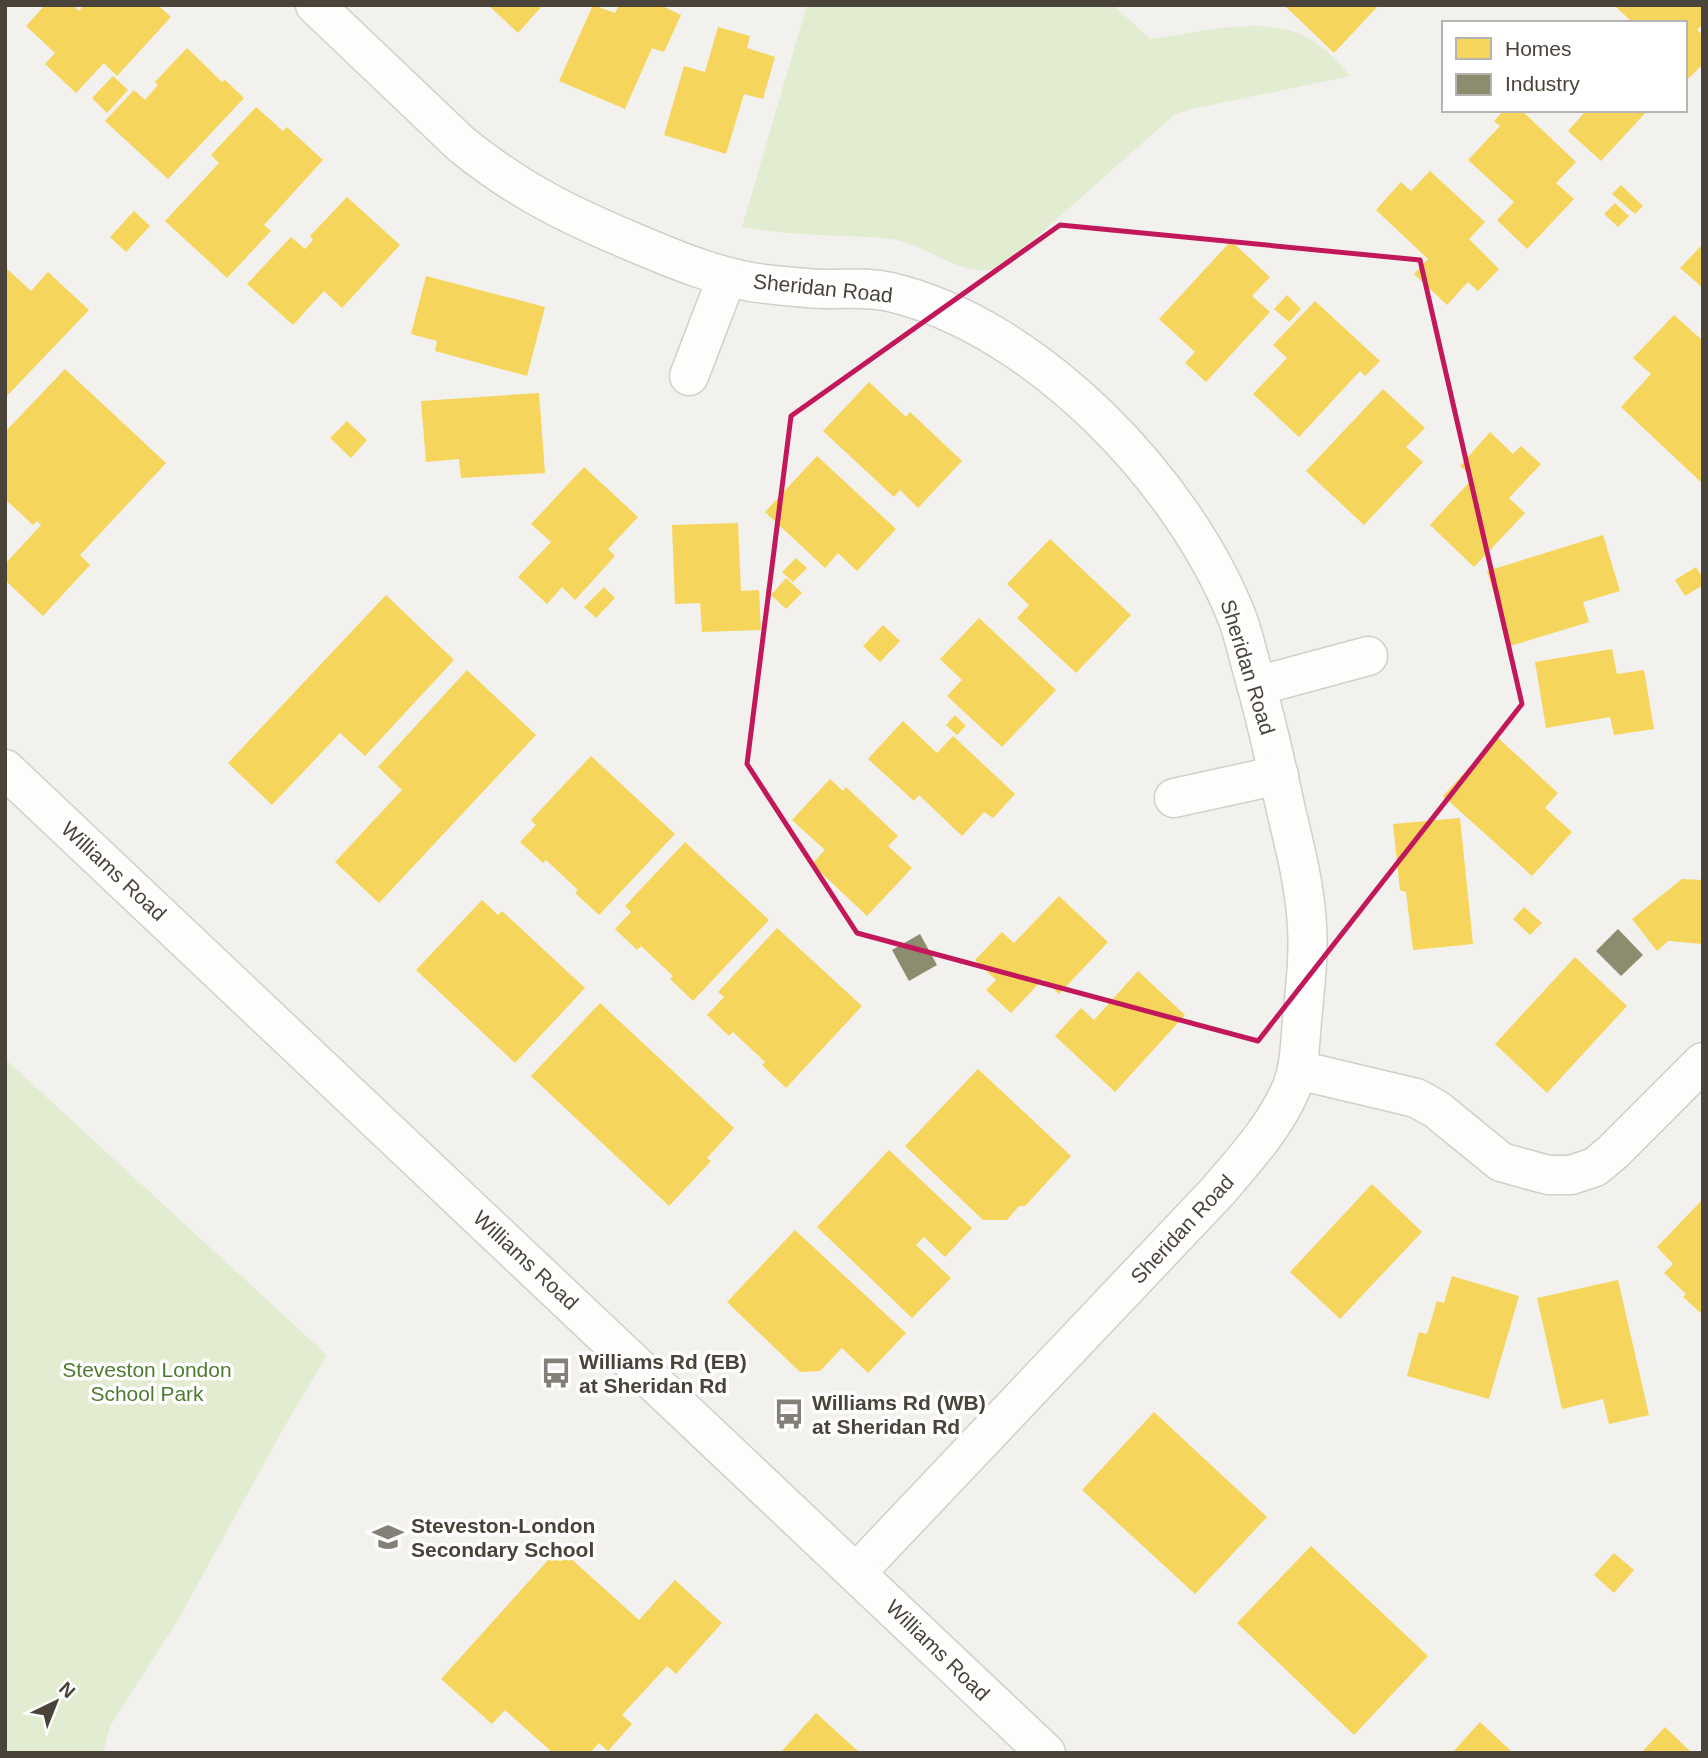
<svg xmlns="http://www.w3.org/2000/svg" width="1708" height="1758" font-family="Arial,sans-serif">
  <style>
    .green { fill: #e1ecd0 }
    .homes { fill: #f6d55c }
    .industry { fill: #8c8c6e }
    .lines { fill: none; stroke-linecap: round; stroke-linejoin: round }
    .minor-casing { stroke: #d1cfcb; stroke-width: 41 }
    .minor { stroke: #fdfdfc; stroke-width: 38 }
    .marked { fill: none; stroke: #c2185b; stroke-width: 5; stroke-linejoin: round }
    .labels { text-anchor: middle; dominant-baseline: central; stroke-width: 7; stroke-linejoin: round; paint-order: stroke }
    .street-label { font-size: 21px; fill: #494339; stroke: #fff }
    .poi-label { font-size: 21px; font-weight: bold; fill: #494339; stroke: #fff; text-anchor: start }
    .park-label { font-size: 21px; fill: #4c7a2e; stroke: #fff }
  </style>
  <rect width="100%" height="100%" fill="#f3f1ee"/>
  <g class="green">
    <path d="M807,5H1113L1150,39C1197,33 1254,16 1300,34C1321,43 1336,59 1350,76L1187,110L1174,115L1006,264C974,284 935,251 904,242C882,236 861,237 839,236C806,234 774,233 742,227Z"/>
    <path d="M5,1059L327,1355L282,1431L178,1620L110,1726L103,1753H5Z"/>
  </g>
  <g class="homes">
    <path d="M45,5H73L79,11L84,5H158L171,17L117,76L104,63L76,93L45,64L55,53L26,26Z"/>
    <path d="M488,5H543L518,33Z"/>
    <path d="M593,5L615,13L619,5H660L681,15L664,52L652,48L625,109L559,81Z"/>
    <path d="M1284,5H1379L1334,53Z"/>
    <path d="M1614,5H1703V24L1697,30L1703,35V64L1685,82V23H1633Z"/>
    <path d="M718,27L750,36L747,48L775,57L763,99L744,94L726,154L664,135L684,66L705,72Z"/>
    <path d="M187,48L222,82L225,80L244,98L168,179L105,121L134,90L145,100L158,85L155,82Z"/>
    <path d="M113,76L128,90L107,113L92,98Z"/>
    <path d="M256,107L283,131L287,127L323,160L264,225L271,231L227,278L165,221L219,163L211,155Z"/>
    <path d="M1504,110H1521L1576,162L1556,183L1574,199L1527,249L1497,220L1514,202L1468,160L1500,126L1494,121Z"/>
    <path d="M1584,110H1648L1601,161L1568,131L1585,112Z"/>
    <path d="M1430,171L1485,222L1469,239L1499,269L1478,291L1468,282L1447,305L1414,274L1428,259L1376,210L1401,182L1411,191Z"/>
    <path d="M1621,185L1643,206L1635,214L1612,194Z"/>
    <path d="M347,197L400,245L342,308L324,291L293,325L247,284L291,237L305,249L313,240L310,236Z"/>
    <path d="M1615,203L1629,216L1618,227L1604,214Z"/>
    <path d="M134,211L150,226L126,252L110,237Z"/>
    <path d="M1231,241L1270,277L1252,296L1270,312L1206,382L1185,363L1195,352L1159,319Z"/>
    <path d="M1703,244V288L1680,268Z"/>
    <path d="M5,267L31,291L48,272L89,310L5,398Z"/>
    <path d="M426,276L545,307L527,376L435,351L437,341L411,334Z"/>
    <path d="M1287,295L1301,309L1289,322L1274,309Z"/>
    <path d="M1315,301L1380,361L1365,376L1360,371L1299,437L1253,394L1287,358L1273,345Z"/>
    <path d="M1674,315L1703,341V484L1621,407L1651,374L1633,358Z"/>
    <path d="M65,369L166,463L80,555L90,565L43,616L5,580V564L41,525L37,521L33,525L5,499V432Z"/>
    <path d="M869,382L906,417L910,412L962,461L918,508L900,490L894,497L823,431Z"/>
    <path d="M1383,389L1425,428L1406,447L1423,462L1364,525L1306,471Z"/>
    <path d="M539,393L545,473L461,478L459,459L426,462L421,401Z"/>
    <path d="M347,421L367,440L351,458L330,438Z"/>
    <path d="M1490,432L1513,454L1521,446L1541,464L1509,498L1525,513L1474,567L1430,525L1473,478L1460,466Z"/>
    <path d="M817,456L896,529L857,571L838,553L825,568L765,512Z"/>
    <path d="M584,467L638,517L608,549L615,556L575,600L562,587L547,604L518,577L551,542L531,524Z"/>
    <path d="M738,523L741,591L759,590L761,630L702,632L700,603L675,604L672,525Z"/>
    <path d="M1603,535L1620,591L1583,602L1589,622L1510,646L1487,571Z"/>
    <path d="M1050,539L1131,615L1076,673L1017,618L1029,605L1007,584Z"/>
    <path d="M796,558L807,568L793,582L782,572Z"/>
    <path d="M1696,567L1703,578V585L1685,596L1675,580Z"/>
    <path d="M786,578L802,593L786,609L771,595Z"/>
    <path d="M604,587L615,598L596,618L584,607Z"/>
    <path d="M386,595L454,660L365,756L340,733L272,805L228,763Z"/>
    <path d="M979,618L1056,690L1002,747L947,696L962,680L940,659Z"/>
    <path d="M883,625L900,641L880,662L863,646Z"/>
    <path d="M1612,649L1617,674L1644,670L1654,729L1614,735L1610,717L1546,728L1535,662Z"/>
    <path d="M467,670L536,735L379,903L335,862L402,790L378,767Z"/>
    <path d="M955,715L966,726L957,735L946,725Z"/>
    <path d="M903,721L937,753L953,736L1015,794L993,818L984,812L962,836L919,795L914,801L868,759Z"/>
    <path d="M1497,737L1558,793L1545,808L1572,832L1532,876L1443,796Z"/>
    <path d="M591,756L675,834L599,915L575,893L578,890L546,860L543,863L520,842L536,825L531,820Z"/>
    <path d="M830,779L843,791L846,787L898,836L888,846L912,868L867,916L812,864L825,850L792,820Z"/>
    <path d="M1460,818L1473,944L1413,950L1406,892L1400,890L1393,824Z"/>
    <path d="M685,842L769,920L693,1001L670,979L673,976L641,946L637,950L615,929L631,912L625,906Z"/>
    <path d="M1682,879L1703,880V944L1668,941L1657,951L1632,919Z"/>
    <path d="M1059,896L1108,942L1059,994L1043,979L1011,1013L986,990L996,980L975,960L1002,932L1014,943Z"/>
    <path d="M482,900L498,915L502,911L585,988L515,1063L416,970Z"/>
    <path d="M1524,907L1542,923L1530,935L1513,919Z"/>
    <path d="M777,928L862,1006L786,1088L762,1065L765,1062L733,1032L729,1036L707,1015L724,997L718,992Z"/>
    <path d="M1575,957L1627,1006L1547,1093L1495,1044Z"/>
    <path d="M1138,971L1185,1015L1115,1092L1055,1036L1081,1008L1094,1020Z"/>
    <path d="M600,1003L734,1128L707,1158L711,1161L669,1206L531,1076Z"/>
    <path d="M978,1069L1071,1156L1025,1206H1019L1007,1220H983L905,1146Z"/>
    <path d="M889,1150L972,1228L945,1257L924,1237L916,1245L951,1278L912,1318L817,1227Z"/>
    <path d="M1372,1184L1422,1232L1340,1319L1290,1272Z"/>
    <path d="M1703,1199V1315L1683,1297L1686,1294L1664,1273L1673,1264L1657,1247Z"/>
    <path d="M795,1230L906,1333L868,1373L842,1348L820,1371L800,1372L727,1302Z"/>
    <path d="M1452,1276L1519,1296L1489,1399L1407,1376L1419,1332L1427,1334L1437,1301L1444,1303Z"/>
    <path d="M1618,1280L1649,1415L1609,1424L1603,1399L1562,1409L1537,1298Z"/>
    <path d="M1154,1412L1267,1517L1195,1594L1082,1490Z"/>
    <path d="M1311,1546L1428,1656L1354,1735L1237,1623Z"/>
    <path d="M559,1548L639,1620L675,1580L722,1623L676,1674L667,1666L622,1715L632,1724L608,1751L599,1743L590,1753H553L505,1710L492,1724L441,1679Z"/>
    <path d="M1614,1553L1634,1570L1614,1593L1594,1575Z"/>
    <path d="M816,1713L860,1753H780Z"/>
    <path d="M1480,1722L1513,1753H1452Z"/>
    <path d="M1665,1727L1692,1753H1641Z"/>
  </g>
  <g class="industry">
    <path d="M1618,929L1643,955L1621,976L1596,951Z"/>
    <path d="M920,934L937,965L909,981L892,950Z"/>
  </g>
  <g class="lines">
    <g class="minor-casing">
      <g id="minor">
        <path d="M315,5L461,144C521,193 575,218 645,247C683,263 723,279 765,284C785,286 807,289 827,289C849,289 869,287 890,292C1036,326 1185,482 1238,620C1244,637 1248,655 1253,673C1266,718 1276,764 1286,810C1295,848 1305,886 1307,926C1309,957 1305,989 1302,1020C1300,1043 1300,1067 1291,1089C1274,1128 1245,1159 1218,1191L857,1572"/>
        <path d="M689,376L727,277"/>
        <path d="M1257,686L1368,656"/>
        <path d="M5,769L1046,1753"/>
        <path d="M1174,798L1279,775"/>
        <path d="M1298,1070L1416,1098L1436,1109L1501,1162L1548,1175H1571L1595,1167L1613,1152L1703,1062"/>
      </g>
    </g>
    <use href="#minor" class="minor"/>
  </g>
  <path class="marked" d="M1060,225L1420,260L1522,704L1258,1041L857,933L747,764L791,416Z"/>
  <defs>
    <g id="bus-bare" transform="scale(2.415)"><path d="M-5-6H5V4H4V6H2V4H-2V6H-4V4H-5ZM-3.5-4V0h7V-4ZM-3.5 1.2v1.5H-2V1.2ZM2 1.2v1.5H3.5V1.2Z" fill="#848078" stroke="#fff" stroke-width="2.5" paint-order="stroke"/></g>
    <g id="school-bare" transform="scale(2.415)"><path d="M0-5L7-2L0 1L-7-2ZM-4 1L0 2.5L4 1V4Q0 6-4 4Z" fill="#848078" stroke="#fff" stroke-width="2.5" paint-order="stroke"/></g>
  </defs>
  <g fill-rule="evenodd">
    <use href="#bus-bare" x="556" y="1373"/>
    <use href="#bus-bare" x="789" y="1414"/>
    <use href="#school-bare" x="388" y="1537"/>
  </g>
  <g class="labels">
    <g class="street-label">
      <text transform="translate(823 288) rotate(6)">Sheridan Road</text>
      <text transform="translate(1248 667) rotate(73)">Sheridan Road</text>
      <text transform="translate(114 871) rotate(43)">Williams Road</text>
      <text transform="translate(1182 1229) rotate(-47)">Sheridan Road</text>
      <text transform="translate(526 1260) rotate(43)">Williams Road</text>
      <text transform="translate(938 1650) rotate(44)">Williams Road</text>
    </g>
    <g class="poi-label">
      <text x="579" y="1361">Williams Rd (EB)<tspan x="579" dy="24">at Sheridan Rd</tspan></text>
      <text x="812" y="1402">Williams Rd (WB)<tspan x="812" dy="24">at Sheridan Rd</tspan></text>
      <text x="411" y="1525">Steveston-London<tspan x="411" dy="24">Secondary School</tspan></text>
    </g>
    <g class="park-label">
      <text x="147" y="1369">Steveston London<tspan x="147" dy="24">School Park</tspan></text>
    </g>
  </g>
  <rect width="1708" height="1758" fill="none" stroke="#494339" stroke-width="14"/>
  <rect x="1442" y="21" width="245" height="91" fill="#ffffff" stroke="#b6b4b0" stroke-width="2"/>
  <rect x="1456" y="38" width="35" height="21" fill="#f6d55c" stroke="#b6b4b0" stroke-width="2"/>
  <text x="1505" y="56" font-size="21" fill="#494339">Homes</text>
  <rect x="1456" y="74" width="35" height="21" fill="#8c8c6e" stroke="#b6b4b0" stroke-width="2"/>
  <text x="1505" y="91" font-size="21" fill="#494339">Industry</text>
  <g transform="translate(56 1702) rotate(43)" stroke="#ffffff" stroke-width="5" paint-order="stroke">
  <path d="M0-5L12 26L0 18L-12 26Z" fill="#494339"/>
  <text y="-10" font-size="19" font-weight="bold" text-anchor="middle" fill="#494339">N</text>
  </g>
</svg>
